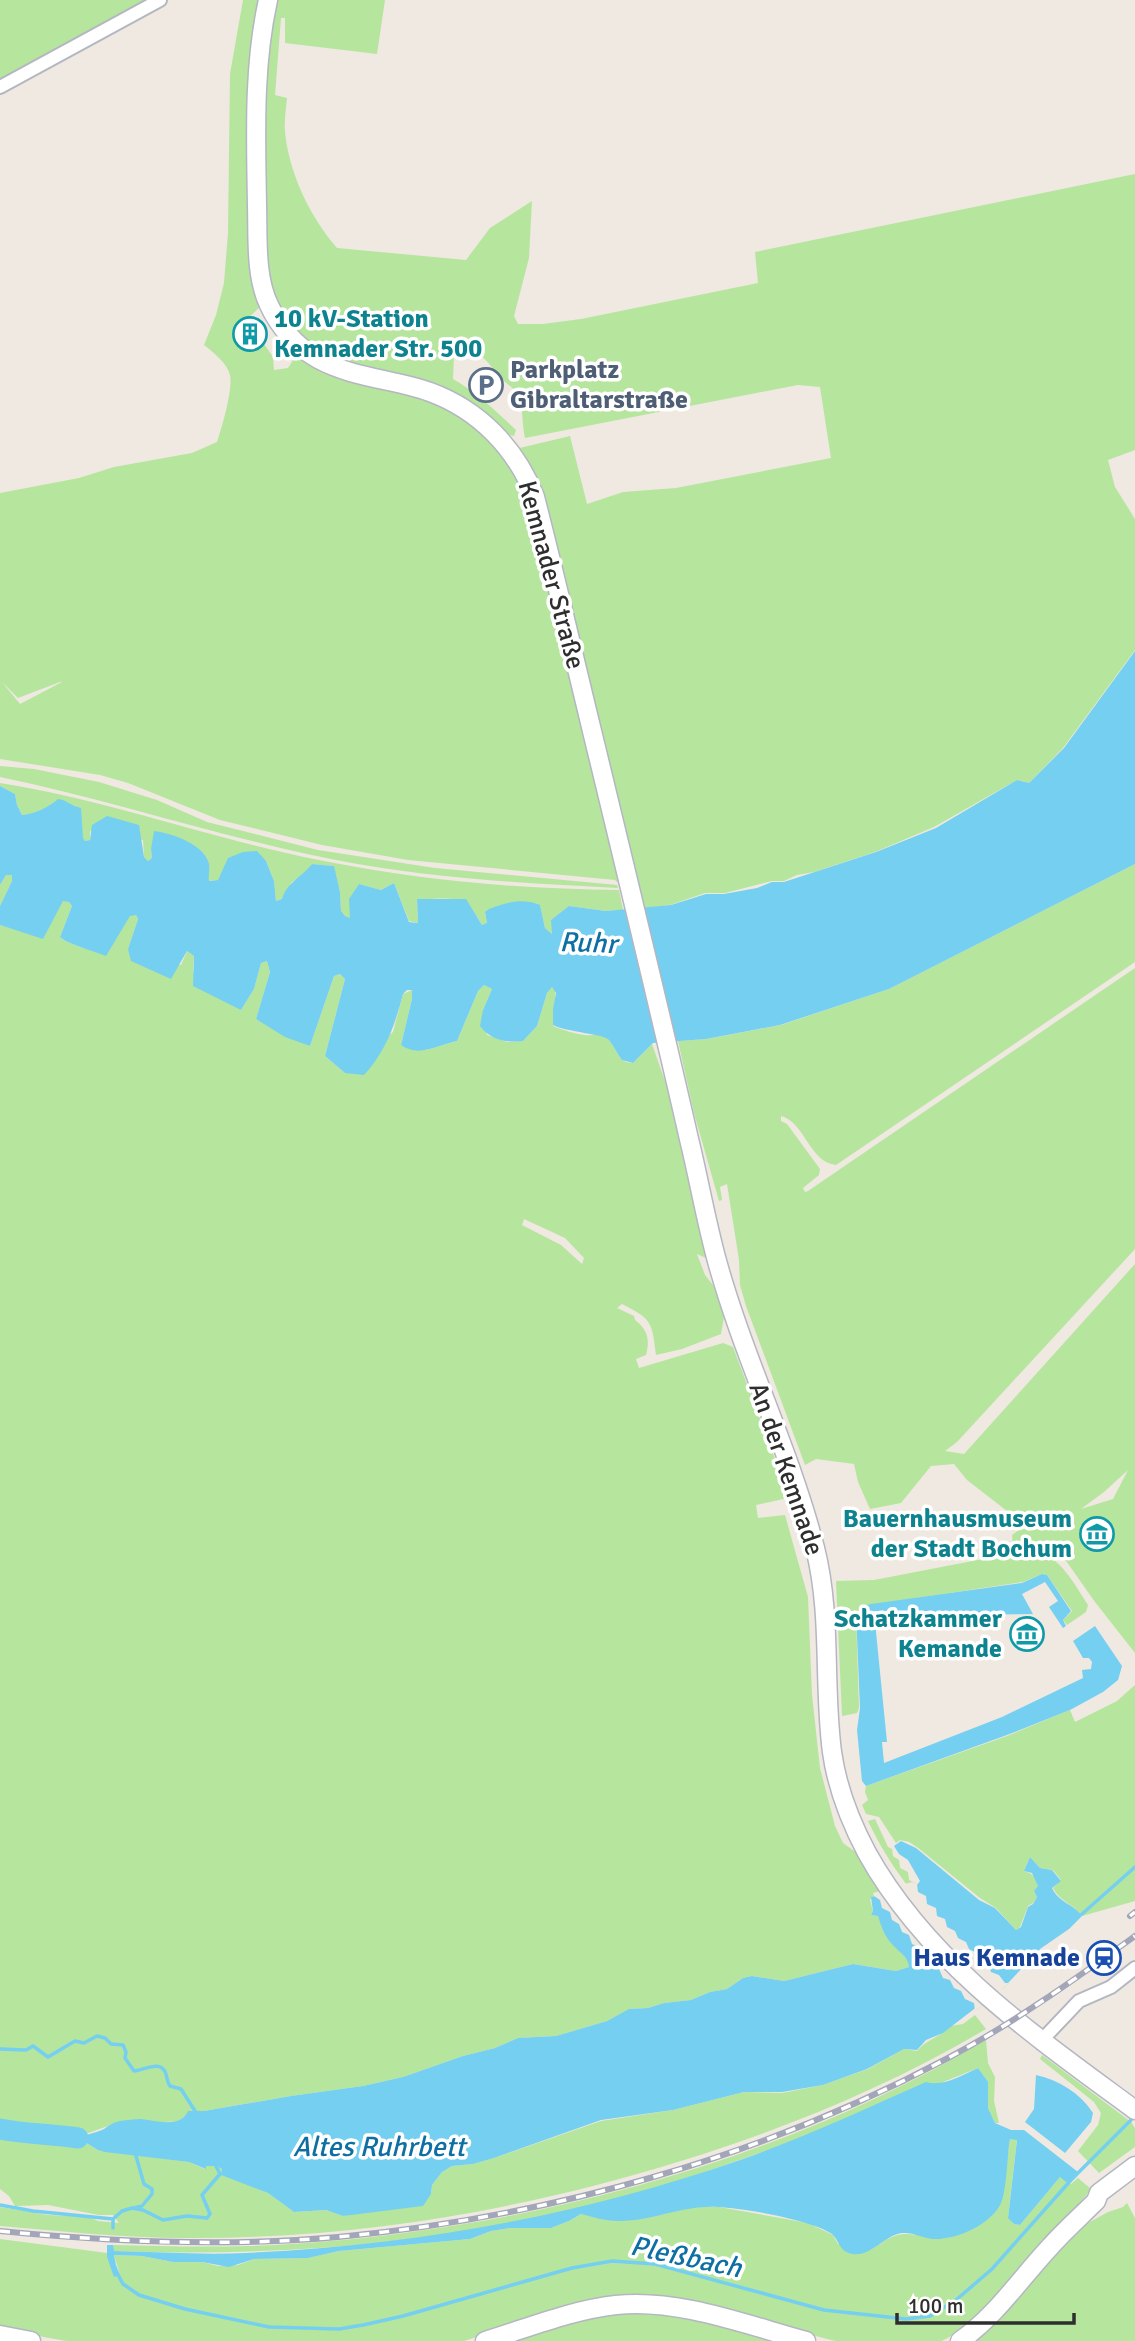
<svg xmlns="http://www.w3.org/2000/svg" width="1135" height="2341" font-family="Signika,sans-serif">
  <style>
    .green { fill: #b6e59e; fill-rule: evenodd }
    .water { fill: #75cff0 }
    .pier { fill: #efe9e1 }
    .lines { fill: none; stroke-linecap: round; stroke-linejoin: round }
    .stream { stroke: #75cff0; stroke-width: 3.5 }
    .river { stroke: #75cff0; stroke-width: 21 }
    .street-casing { stroke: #b4b7c1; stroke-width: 16 }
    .secondary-casing { stroke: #b4b7c1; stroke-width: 21 }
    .street { stroke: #fff; stroke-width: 12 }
    .secondary { stroke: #fff; stroke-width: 18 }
    .rail-casing { stroke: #a3a6b8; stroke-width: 6 }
    .rail { stroke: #fff; stroke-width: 3.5; stroke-dasharray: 10; stroke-linecap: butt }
    .labels { text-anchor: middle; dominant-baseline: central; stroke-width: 7; stroke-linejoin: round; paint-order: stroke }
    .culture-label { font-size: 26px; font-weight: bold; fill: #0d838f; stroke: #fff; text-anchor: end }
    .service-label { font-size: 26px; font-weight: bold; fill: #4e5e75; stroke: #fff; text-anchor: start }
    .street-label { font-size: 26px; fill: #2e2e2e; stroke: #fff }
    .transit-label { font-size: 26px; font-weight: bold; fill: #164399; stroke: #fff; text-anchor: end }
    .water-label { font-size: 28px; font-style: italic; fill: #0d6fa3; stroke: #fff }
  </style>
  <rect width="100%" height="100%" fill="#efe9e1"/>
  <g class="green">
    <path d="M0,0H151L0,82Z"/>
    <path d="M243,0H262L250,69L254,271L255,287L261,306L247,319L273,357L274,370L288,368L297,354L325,370L364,382L429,397L463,414L503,452L570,436L587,504L623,492L676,488L831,458L820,387L798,385L525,438C522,425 523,412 520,399C519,392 508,385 502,379C486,362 481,345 454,356L453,379C477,393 496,411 516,430L514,436L505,434C482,414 460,392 430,382C403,373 373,372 346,362C321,353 293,331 279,309C271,297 269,281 265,268C262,179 253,87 274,0H385L377,54L285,43V18H281L275,95L287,98C286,109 284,121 285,132C289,173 310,217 337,248L466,260L490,228L532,201L529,258L514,316L518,324H543L581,319L758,283L755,252L1135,174V450L1108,460L1115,487L1135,519V650L1063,748L1029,783L1017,780L934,827L875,852L814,872L797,875L784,881H772L725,893H705L670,905L645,908L615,880L408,860L322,845L220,820L128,783L100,775L0,759V493L79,478L114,467L192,453L217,442C222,427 233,390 230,375C227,363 213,352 204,345L216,315L224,283L228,233L230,74ZM2,682L18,698L60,682H62L20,704Z"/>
    <path d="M0,766L34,769L99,782L157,800L207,822L318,850L435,868L617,885L618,888C522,883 426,878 331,859C220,837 111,800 0,777Z"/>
    <path d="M0,783C108,800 212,839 319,860C418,880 518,889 619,890L623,910L606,911L569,906L552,920V934L545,928L540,905L485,912L487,924L482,925C463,891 451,900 417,899L418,923L409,921L394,883L381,890L359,884L351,919L345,916L341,911L340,892L333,866L312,864L306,873L292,882L282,899L276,901L274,881L266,861L218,880L208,881L151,849L152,858L148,861L144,857L143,840L90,831V840L85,841L52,806C41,808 32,816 22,815L17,805L15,794L0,786Z"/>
    <path d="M1135,864V962L836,1165C809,1162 805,1122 781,1116V1121L787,1124L820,1169L819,1175L803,1188L805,1192L808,1191L1135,968V1249L957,1442L945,1451L964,1454L1135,1264V1653L1095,1602L1064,1558L1042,1546L1044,1553C1065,1565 1075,1585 1088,1605L1086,1612L1067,1625L1063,1620L1072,1611L1047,1575L1042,1574L1023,1582L863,1606L856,1613L859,1708L857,1713L842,1716L836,1581L874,1580L1014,1553L1012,1535L1025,1525L967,1480L954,1464L931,1466L901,1503L870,1509L858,1482L854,1464L816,1459L805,1465L746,1306L740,1285L739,1260L727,1184L720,1187L722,1200L719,1201L694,1113L678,1041L706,1039L781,1025L889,989ZM1128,1470L1113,1499L1081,1509L1104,1492Z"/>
    <path d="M6,875H12V881L0,906V885Z"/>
    <path d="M63,900L69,902L72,906L60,937C67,944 94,951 106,955L130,915H136L138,919L128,949L181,965L187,951L194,956L193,971L241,1010L254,989L261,963L267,961L270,972L256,1019L310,1046L334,976L340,974L345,979L325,1056L345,1073L393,1032L403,994L412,990V999L401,1045L426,1050L457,1041L478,991L484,985L492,989L483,1010L487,1035L507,1042L523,1041L537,1026L547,993L551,987L555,989C556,1001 553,1013 553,1026C563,1030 575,1034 585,1035C593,1036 601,1033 607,1038C618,1047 616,1063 633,1063L652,1044L666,1084L706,1258L697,1254L705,1275L713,1285L724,1317L721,1334L682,1349L656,1355C652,1322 652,1319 622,1304L617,1308L634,1316L635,1320C648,1330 650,1340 646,1355L636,1359L639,1368L723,1343L733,1347L787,1491L788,1498L756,1505L758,1518L785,1515L808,1597L812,1695L820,1768L835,1826L843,1843L861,1856L985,2003L975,2011V2006L877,1897L873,1896L870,1900L873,1911L871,1915L878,1916L884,1932L908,1960L909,1967L896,1971L853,1964L784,1981L752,1976L743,1978L727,1989L710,1992L691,2000L664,2003L648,2008L630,2009L607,2021L556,2036L518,2038L495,2048L463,2056L403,2077L363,2086L291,2096L204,2111H189L187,2115L178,2121L154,2123L142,2119L122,2121L80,2136L63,2132L50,2133L32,2130L22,2126H0V925L43,938ZM524,1219L565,1238L584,1258L582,1264L561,1245L522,1225Z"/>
    <path d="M1135,1685V1901L1082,1916C1074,1904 1060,1902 1053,1888L1061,1880L1053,1870L1040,1868L1030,1857L1024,1871C1033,1874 1037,1877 1038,1887L1034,1891L1037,1897L1033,1903L1028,1906L1020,1927L1016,1930L996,1908L980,1898L917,1847L909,1842L900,1840L896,1843L879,1817L866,1814L862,1805L868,1800L865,1792L866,1786L1007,1736L1070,1710L1075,1722L1117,1701Z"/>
    <path d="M875,1819L888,1847L892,1849L893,1856L899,1860L900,1868L908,1872L909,1880L917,1884V1888L1005,1983H1009L1002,1989C982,1972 966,1954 949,1935C916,1897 890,1868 868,1821Z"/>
    <path d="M975,2015L986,2029C890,2086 787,2128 681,2161C520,2211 354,2239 185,2238C123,2238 61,2231 0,2226V2207L48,2215L89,2217L98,2221L119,2223L113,2215H99L48,2205L15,2206L9,2196L0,2189V2133C8,2133 14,2137 22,2138C48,2139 76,2134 98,2150L189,2162L205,2169L206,2166H216L222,2169V2175L268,2193L294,2212L326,2210L343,2216L431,2194L432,2185L442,2172L452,2166L473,2164L494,2158L601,2121L673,2110L744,2092L782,2093L823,2085L868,2069L904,2049L917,2051C928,2038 940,2038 950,2026L963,2024Z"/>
    <path d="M986,2040L988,2063L995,2077L994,2101L999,2123H995L988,2108V2083L978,2068C875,2109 771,2152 664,2185C485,2240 300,2258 113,2251V2245C182,2247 251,2248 319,2242C550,2223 787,2158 986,2040Z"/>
    <path d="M1042,2055L1131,2122L1135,2128V2147L1099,2173L1078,2151L1098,2125L1101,2113L1094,2102L1040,2059Z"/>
    <path d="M1010,2139H1017L1008,2217L1014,2224L1020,2225L1060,2177L1071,2184L1078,2178L1091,2189L1031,2262L971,2325L942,2341H835L770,2324L589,2301L464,2341H66L0,2329V2239L107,2253V2257L120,2275L114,2255L142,2256L173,2262H202L218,2266L238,2265L254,2259L308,2258L339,2251L470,2239L491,2231L510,2228H551L569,2221L581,2214L618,2221L695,2207H719L808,2223L833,2235L838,2244L871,2250C887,2239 896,2231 916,2235L1001,2202Z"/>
    <path d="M1127,2203L1135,2218V2341H970L1063,2242L1086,2224L1108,2212L1123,2207Z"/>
    <path d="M646,2309L740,2329L782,2341H505L589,2314Z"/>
  </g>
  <g class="water">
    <path d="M1135,651V864L889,989L780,1025L706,1039L653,1043L633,1063L622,1060C617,1054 614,1046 609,1040C605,1034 566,1032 553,1025V1009L556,993L552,987L547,993L537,1026L523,1041C505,1043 491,1040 480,1026L483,1010L492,989L484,985L478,991L457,1041C438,1045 418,1058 401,1045L412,999V990H407L403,994C395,1025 386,1051 364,1075L345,1073L325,1056L345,979L340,974L334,976L310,1046L285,1037L256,1019L270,972L267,961L261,963L254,989L241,1010L193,986L194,956L187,951L171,979L131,961L128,949L138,919L136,915L130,916L106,956C94,951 67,944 60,937L72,906L69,902L63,901L43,939L0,925V906L12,881V875H6L0,885V786L15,794L17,805L22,815C32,815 51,806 58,799C67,800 71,806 81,808L83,838L85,841L90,840L92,825L107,816L139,825L144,857L148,861L152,858L151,849L154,831C172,833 205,845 209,864C210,870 208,876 209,881L218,880L228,858L243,852L257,851L266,861L274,881L276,901L282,899C287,882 302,877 312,864L334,866L340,892L341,911L345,916L350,918L349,899L359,884L381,890L394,883L409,922L418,923L417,899H466L482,925L487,923L485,912L489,909C507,902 522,898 540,905L545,928L552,934L551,920L569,906L606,911L671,905L706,894H724L757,888L772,882H784L876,852L936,828L1017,780L1029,783L1064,748Z"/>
    <path d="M1042,1574L1047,1575L1071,1611L1063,1620L1066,1626L1063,1628L1049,1607L1058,1601L1045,1582L1022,1594L1033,1614L879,1616V1611H870L871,1622H875L887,1742H882L884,1763L1002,1717L1083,1678L1082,1670L1091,1669L1092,1662L1089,1658H1083L1073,1641L1095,1626L1122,1666L1118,1680L1103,1692L1070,1710L1007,1735L866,1786L862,1781L857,1730L860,1708L856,1613L863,1606L871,1604L1022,1583Z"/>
    <path d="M901,1841L916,1848L979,1900L995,1908L1016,1930L1021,1927L1028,1907L1033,1904L1037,1897L1034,1891L1038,1886L1032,1873L1024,1871L1030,1857L1040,1868L1052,1870L1061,1881L1052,1888C1059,1903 1074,1904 1082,1916L1069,1929L1040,1949L1009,1982L943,2033L926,2040L917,2050L904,2049L867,2069L823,2085L782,2092H744L673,2110L601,2120L494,2158L473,2164L452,2166L442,2172L432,2185L431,2194L423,2206L343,2216L326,2210L294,2212L268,2193L221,2175L222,2169L216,2166H206V2169L189,2162L105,2152L98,2150L78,2138C86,2134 97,2133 104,2129C110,2125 112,2123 120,2121C126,2120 136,2119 142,2119C157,2121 181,2128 188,2111H204L291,2096L363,2086L403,2077L463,2056L495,2048L518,2038L556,2036L607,2021L629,2009L648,2008L664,2003L691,2000L710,1992L727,1989L743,1978L752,1976L784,1981L853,1964L896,1971L909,1967C908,1955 898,1952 891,1943C884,1935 881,1926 878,1916L871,1915L873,1911L871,1897L917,1885L920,1881L908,1860L899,1854L894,1846Z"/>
    <path d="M978,2068L988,2082V2108L995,2123L1011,2130H1024L1078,2172L1069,2182H1066L1060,2177L1020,2225L1014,2224L1008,2218L1017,2140L1010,2139C1007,2155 1007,2190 1001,2203C991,2225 956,2240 933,2239C923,2238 913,2232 902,2233C884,2235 869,2260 849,2253C840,2251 838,2239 832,2234C812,2220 743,2208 718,2207C682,2205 650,2222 618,2221C605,2221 593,2217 581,2214L569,2221L551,2228H510L491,2231L470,2239L339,2251L308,2258L254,2259L229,2267L202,2262H173L142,2256L114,2255L116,2265L120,2275L114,2277L107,2257V2245H113L114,2251C158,2252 202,2255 246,2253C416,2245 579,2216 740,2160C803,2138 865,2109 926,2082C943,2087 963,2075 978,2068Z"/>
    <path d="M1036,2075C1059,2080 1080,2093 1093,2113L1091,2122L1065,2153L1025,2122L1034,2109Z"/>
  </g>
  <path class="pier" d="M912,1882L917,1884L918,1892L926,1896L927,1904L936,1908L937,1916L945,1919L947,1927L955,1931L958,1938L966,1942L969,1949L977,1953L980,1961L988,1964L991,1972L999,1975L1005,1983H1009L975,2011L974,2003L965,1999L961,1991L954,1988L950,1980L943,1978L939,1969L932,1967L929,1958L922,1955L919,1947L912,1944L909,1935L902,1932L899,1924L892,1920L890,1912L882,1908L880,1900L874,1896L873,1893Z"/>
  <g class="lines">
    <g class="stream">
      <path d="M1082,1914L1135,1867"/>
      <path d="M0,2049L26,2050L33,2046L48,2057L75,2041L84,2043L97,2036L105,2038L111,2044L123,2045L126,2052L125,2058L134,2071C145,2070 161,2059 166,2074C167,2079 168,2083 170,2086L181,2089L195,2111"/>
      <path d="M0,2205L33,2211L113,2219V2228"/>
      <path d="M134,2208L142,2206L152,2194V2189L144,2184L136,2156"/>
      <path d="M113,2219L122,2211L132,2208L143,2210L163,2220L187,2216L207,2218L210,2214L202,2195L220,2174L216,2166"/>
      <path d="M117,2273L123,2284L139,2295L185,2309L269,2327L339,2329L363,2325L403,2316L572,2268L612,2261L655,2264L824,2310L906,2319L930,2316L956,2300L992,2269L1071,2180L1131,2120"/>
    </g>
    <path class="river" d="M0,2129C26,2134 51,2134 78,2138"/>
    <g class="street-casing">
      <g id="street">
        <path d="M0,87L160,0"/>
        <path d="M1042,2040L1079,2001L1111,1987L1135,1968"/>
      </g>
    </g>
    <g class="secondary-casing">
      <g id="secondary">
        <path d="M268,0C253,68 256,136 257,206C258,237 255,276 269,305C279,327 297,347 318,359C353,378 393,379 430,392C479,410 516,448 535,497C555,575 573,653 592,731C625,867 658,1003 689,1139C699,1180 706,1221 717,1261C744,1359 790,1450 815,1548C832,1615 823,1684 832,1752C837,1788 850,1821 867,1853C928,1963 1036,2037 1135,2110"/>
        <path d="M0,2335L31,2341"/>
        <path d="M485,2341C528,2328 571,2310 616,2305C677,2298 747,2325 806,2341"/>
        <path d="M960,2341C996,2316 1020,2279 1050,2247C1064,2231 1081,2216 1096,2201L1099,2193L1135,2166"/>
      </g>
    </g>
    <use href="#street" class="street"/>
    <use href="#secondary" class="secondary"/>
    <g class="rail-casing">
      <g id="rail">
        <path d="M1130,1916L1135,1912"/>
        <path d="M0,2231C112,2242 225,2247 338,2237C549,2217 760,2158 948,2058C1014,2023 1075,1979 1135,1936"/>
      </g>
    </g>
    <use href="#rail" class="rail"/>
  </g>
  <defs>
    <g id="building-ring" transform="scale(1.75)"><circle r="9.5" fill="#fff" stroke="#0f9aa8" stroke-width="1.5"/><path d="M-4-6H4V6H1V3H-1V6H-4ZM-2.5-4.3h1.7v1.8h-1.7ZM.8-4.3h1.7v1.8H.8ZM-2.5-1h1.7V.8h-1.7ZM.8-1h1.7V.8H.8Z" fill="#0f9aa8"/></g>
    <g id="parking-ring" transform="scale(1.75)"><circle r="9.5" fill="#fff" stroke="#5c6f8a" stroke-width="1.5"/><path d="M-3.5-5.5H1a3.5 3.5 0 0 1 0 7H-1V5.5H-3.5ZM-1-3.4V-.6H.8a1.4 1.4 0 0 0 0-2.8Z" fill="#5c6f8a"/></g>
    <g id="museum-ring" transform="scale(1.75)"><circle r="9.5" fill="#fff" stroke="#0f9aa8" stroke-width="1.5"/><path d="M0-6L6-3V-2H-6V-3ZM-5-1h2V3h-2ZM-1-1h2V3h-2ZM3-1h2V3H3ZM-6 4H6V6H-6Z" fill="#0f9aa8"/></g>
    <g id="station-ring" transform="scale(1.75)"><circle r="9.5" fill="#fff" stroke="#1a4fb4" stroke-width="1.5"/><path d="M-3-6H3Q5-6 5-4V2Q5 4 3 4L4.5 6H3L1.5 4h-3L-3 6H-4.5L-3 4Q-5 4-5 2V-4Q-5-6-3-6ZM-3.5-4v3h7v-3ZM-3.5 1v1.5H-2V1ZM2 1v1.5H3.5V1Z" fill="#1a4fb4"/></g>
  </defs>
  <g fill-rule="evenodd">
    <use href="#building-ring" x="250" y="334"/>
    <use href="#parking-ring" x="486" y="385"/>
    <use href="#museum-ring" x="1097" y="1534"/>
    <use href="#museum-ring" x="1027" y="1634"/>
    <use href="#station-ring" x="1104" y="1958"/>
  </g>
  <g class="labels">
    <g class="culture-label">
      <text x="274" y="319" text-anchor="start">10 kV-Station<tspan x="274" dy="30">Kemnader Str. 500</tspan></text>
      <text x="1072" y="1519">Bauernhausmuseum<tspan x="1072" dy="30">der Stadt Bochum</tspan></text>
      <text x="1002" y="1619">Schatzkammer<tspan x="1002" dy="30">Kemande</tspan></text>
    </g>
    <g class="service-label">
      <text x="510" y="370">Parkplatz<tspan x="510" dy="30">Gibraltarstraße</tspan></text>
    </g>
    <g class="street-label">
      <text transform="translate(551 575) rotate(75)">Kemnader Straße</text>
      <text transform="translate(786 1469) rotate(71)">An der Kemnade</text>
    </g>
    <g class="transit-label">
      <text x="1080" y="1958">Haus Kemnade</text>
    </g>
    <g class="water-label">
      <text transform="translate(588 943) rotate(2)">Ruhr</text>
      <text x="379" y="2147">Altes Ruhrbett</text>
      <text transform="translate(686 2257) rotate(12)">Pleßbach</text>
    </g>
  </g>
  <path d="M897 2313v10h177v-10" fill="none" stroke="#2e2e2e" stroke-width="3.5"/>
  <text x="908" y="2313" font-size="21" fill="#2e2e2e" stroke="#ffffff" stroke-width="5" paint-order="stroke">100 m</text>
</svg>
